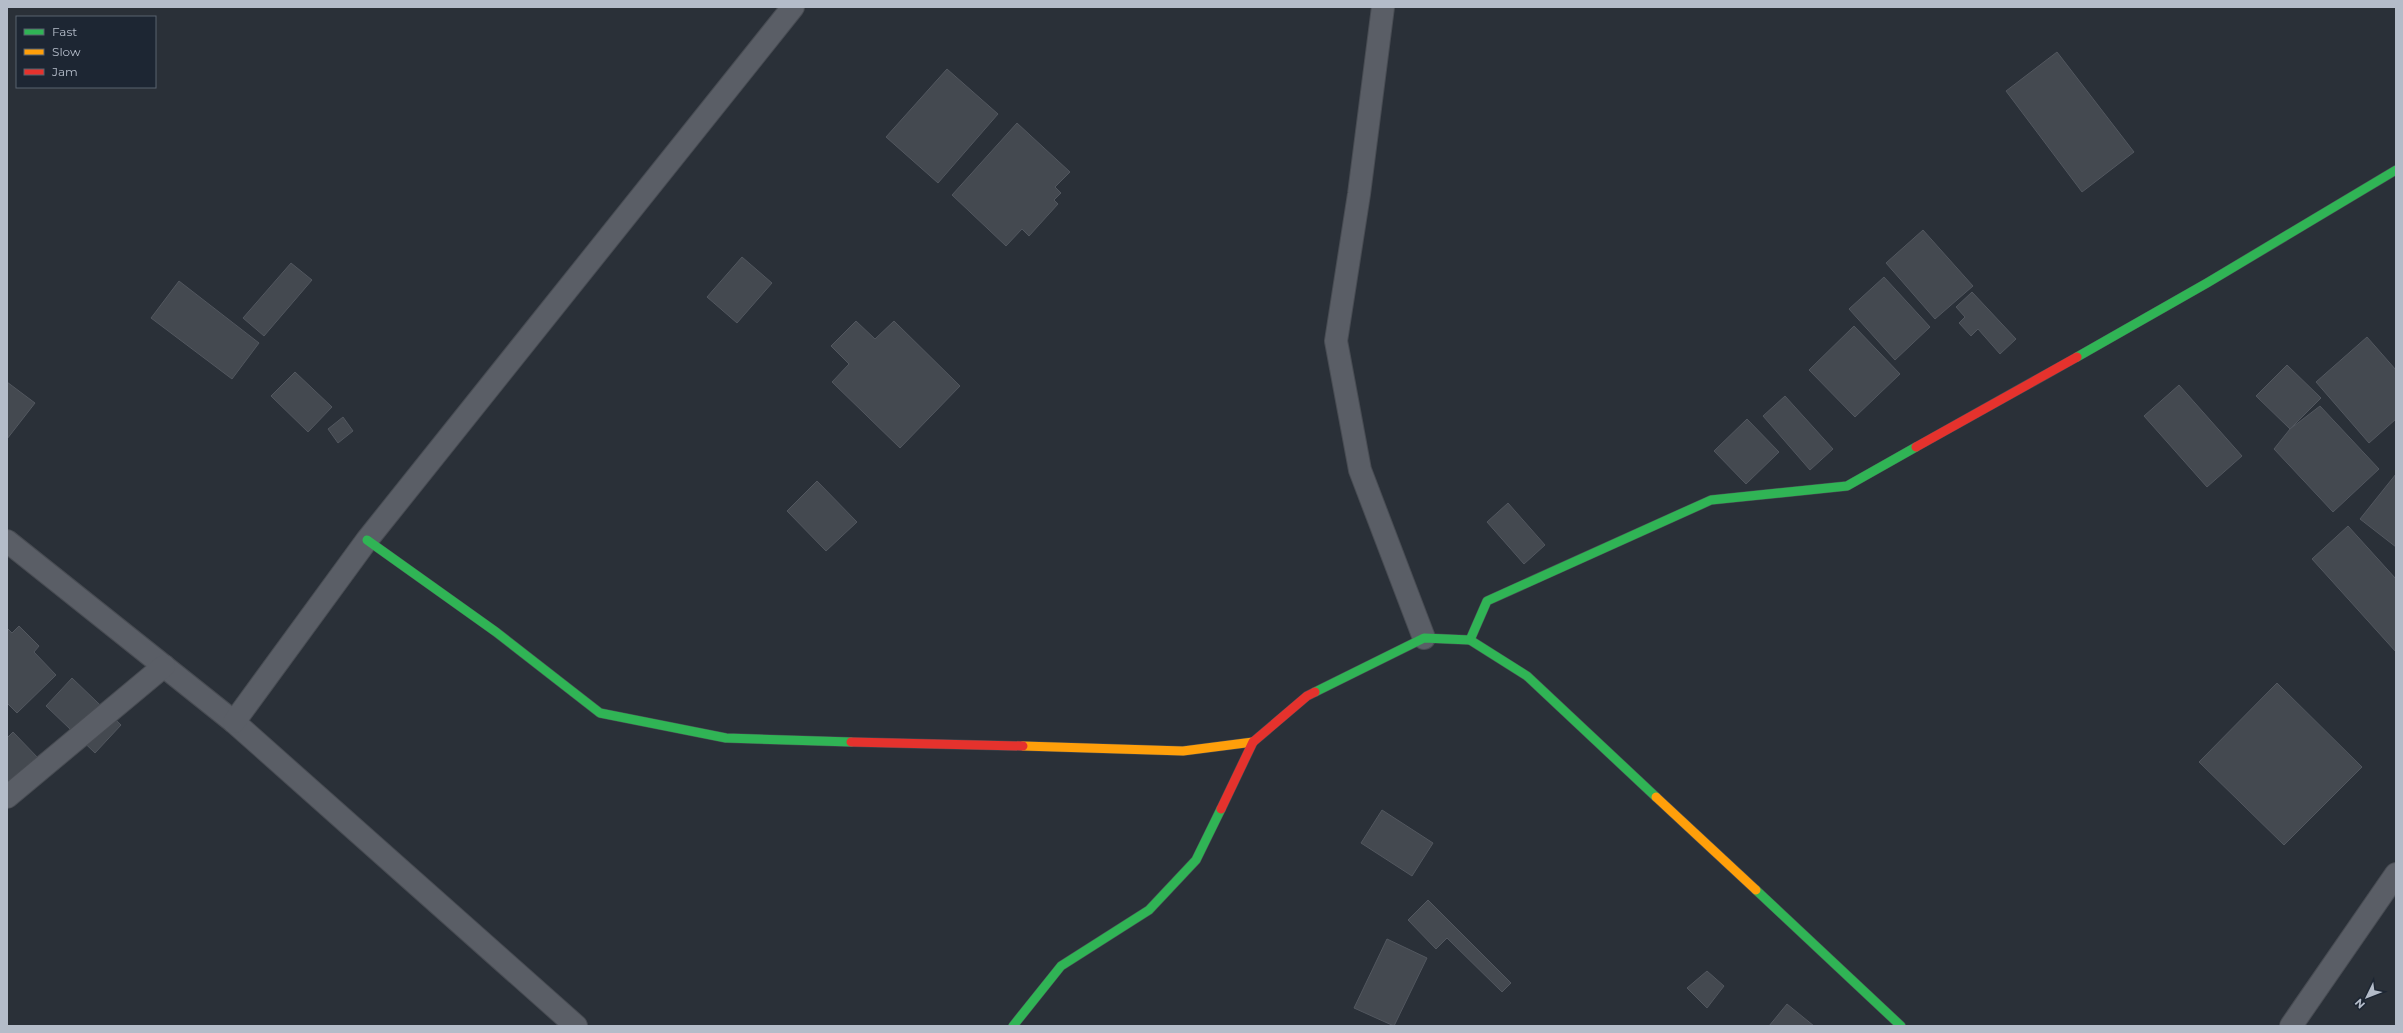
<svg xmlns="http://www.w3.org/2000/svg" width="2403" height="1033" font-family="Montserrat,sans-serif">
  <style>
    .building { fill: #444950; stroke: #52575f }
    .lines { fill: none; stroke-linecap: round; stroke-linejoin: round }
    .street-casing { stroke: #484c53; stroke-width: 24 }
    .fast-casing { stroke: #484c53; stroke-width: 10 }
    .slow-casing { stroke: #484c53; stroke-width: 10 }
    .jam-casing { stroke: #484c53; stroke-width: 10 }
    .street { stroke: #5a5e66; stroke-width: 22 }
    .fast { stroke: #30b455; stroke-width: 9 }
    .slow { stroke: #ff9f0a; stroke-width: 9 }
    .jam { stroke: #e5322d; stroke-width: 9 }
  </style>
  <rect width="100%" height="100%" fill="#2a3038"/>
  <g class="building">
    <path d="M2057,52L2134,152L2082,192L2006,91Z"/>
    <path d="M947,69L998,114L938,183L886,137Z"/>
    <path d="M1017,123L1070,172L1055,187L1061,193L1054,200L1058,204L1029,236L1022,229L1006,246L952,195Z"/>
    <path d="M1923,230L1973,286L1935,319L1886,263Z"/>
    <path d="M742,257L772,283L737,323L707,297Z"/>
    <path d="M291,263L312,280L264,336L243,318Z"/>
    <path d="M1884,277L1930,327L1895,360L1849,309Z"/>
    <path d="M179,281L259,343L232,379L151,318Z"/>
    <path d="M1972,292L2016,339L2000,354L1978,329L1971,336L1959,323L1965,317L1956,307Z"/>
    <path d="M856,321L875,339L894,321L960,386L900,448L832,382L849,364L831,346Z"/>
    <path d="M1854,326L1900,374L1855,417L1809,370Z"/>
    <path d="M2367,337L2396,370V419L2369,443L2316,382Z"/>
    <path d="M2287,365L2321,398L2290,429L2256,396Z"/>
    <path d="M295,372L332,407L308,432L271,396Z"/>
    <path d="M7,382L35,403L7,439Z"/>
    <path d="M2179,385L2242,456L2207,487L2144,416Z"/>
    <path d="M1785,396L1833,449L1810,470L1763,416Z"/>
    <path d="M2320,406L2379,469L2333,512L2274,449L2290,429Z"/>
    <path d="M343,417L353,431L338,443L328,429Z"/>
    <path d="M1747,419L1779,452L1746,484L1714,451Z"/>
    <path d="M2396,474V547L2360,519Z"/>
    <path d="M817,481L857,522L826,551L787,511Z"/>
    <path d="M1508,503L1545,545L1524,564L1487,522Z"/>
    <path d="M2348,526L2396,579V652L2312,559Z"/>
    <path d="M19,626L39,646L34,652L56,675L17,713L7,703V628L12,633Z"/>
    <path d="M72,678L121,725L95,753L46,706Z"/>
    <path d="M2277,683L2362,767L2284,845L2199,762Z"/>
    <path d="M13,732L39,759L7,789V738Z"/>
    <path d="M1382,810L1433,843L1412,876L1361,843Z"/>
    <path d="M1428,900L1511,983L1502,992L1447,938L1436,949L1408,920Z"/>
    <path d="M1387,939L1427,958L1394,1026L1354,1008Z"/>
    <path d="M1707,971L1724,986L1707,1008L1687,988Z"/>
    <path d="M1787,1004L1814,1026H1769Z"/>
  </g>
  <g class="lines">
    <g class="street-casing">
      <g id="street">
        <path d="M1383,7L1359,194L1336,341L1360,470L1424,638"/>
        <path d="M7,541L234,722L576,1026"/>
        <path d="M234,722L367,540L793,7"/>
        <path d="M7,797L164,666"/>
        <path d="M2291,1026L2396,874"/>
      </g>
    </g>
    <g class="fast-casing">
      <g id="fast">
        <path d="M2077,357L2207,283L2396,170"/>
        <path d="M367,540L496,632L600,713L726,738L851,742"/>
        <path d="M1470,640L1487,601L1711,500L1847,486L1916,447"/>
        <path d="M1315,692L1424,638L1470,640L1527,676L1656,797"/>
        <path d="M1756,890L1901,1026"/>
        <path d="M1013,1026L1061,966L1149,910L1196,860L1221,809"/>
      </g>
    </g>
    <g class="slow-casing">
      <g id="slow">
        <path d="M1023,746L1183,751L1253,742"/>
        <path d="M1656,797L1756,890"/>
      </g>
    </g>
    <g class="jam-casing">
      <g id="jam">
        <path d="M1916,447L2077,357"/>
        <path d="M851,742L1023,746"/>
        <path d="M1221,809L1253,742L1307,696L1315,692"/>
      </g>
    </g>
    <use href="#street" class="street"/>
    <use href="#fast" class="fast"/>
    <use href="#slow" class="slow"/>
    <use href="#jam" class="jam"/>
  </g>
  <rect width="2403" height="1033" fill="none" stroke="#b4bcc9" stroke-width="16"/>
  <rect x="16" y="16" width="140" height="72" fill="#1d2633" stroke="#59626f"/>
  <rect x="24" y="29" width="20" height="6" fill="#30b455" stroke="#59626f"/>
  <text x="52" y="36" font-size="12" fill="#b4bcc9">Fast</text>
  <rect x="24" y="49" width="20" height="6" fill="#ff9f0a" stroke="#59626f"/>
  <text x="52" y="56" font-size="12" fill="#b4bcc9">Slow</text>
  <rect x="24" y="69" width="20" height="6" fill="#e5322d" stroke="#59626f"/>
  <text x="52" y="76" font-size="12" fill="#b4bcc9">Jam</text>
  <g transform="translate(2367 997) rotate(227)" stroke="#1d2633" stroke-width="3" paint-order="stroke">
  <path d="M0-3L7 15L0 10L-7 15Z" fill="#b4bcc9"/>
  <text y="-6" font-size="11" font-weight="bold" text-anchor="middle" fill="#b4bcc9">N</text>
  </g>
</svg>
